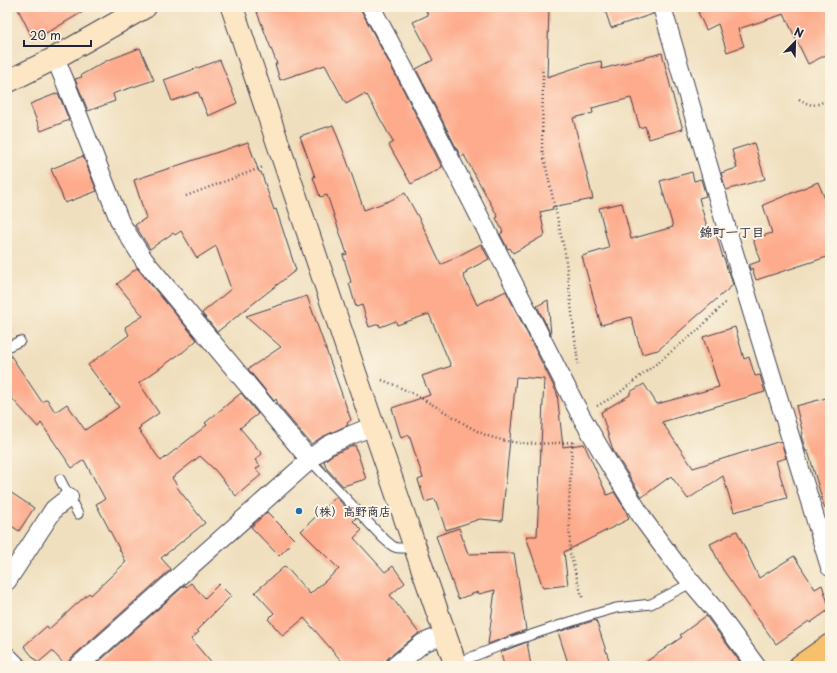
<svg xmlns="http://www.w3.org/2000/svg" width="837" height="673" font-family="'Playpen Sans','Klee One',sans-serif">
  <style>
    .built { fill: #f4d3c0 }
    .building { fill: #fdab8c }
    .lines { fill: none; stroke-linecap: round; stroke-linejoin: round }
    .lane-casing { stroke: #413e4f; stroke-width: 11 }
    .street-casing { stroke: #413e4f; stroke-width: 20 }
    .secondary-casing { stroke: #413e4f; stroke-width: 24 }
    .primary-casing { stroke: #413e4f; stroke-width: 24 }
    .path { stroke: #413e4f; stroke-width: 2.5; stroke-dasharray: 1 3; stroke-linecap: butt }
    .lane { stroke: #fff; stroke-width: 9 }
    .street { stroke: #fff; stroke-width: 18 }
    .secondary { stroke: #fce6c4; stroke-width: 22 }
    .primary { stroke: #f7c06c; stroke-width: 22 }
    .poi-dot { fill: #1f6fb2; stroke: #fcf5e5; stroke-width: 1.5 }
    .labels { text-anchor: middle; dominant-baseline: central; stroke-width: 4; stroke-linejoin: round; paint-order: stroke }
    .poi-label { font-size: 12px; font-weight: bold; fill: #22223b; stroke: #fcf5e5; text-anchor: start }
    .neighbourhood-label { font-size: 13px; font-weight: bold; fill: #22223b; stroke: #fcf5e5 }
  </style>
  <rect width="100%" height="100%" fill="#fcf5e5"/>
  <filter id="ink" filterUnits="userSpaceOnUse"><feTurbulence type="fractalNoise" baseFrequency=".025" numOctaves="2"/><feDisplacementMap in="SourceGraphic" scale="8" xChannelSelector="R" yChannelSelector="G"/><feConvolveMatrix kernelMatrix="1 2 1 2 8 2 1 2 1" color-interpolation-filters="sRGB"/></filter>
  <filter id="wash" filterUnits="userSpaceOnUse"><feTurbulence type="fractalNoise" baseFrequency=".012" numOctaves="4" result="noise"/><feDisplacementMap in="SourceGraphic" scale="16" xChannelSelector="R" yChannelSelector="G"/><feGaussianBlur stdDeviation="0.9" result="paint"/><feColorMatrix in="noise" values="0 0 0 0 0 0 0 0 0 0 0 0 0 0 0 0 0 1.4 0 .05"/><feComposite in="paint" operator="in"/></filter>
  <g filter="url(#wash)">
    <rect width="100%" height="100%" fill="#f0dfbe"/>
    <path class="built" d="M7,317L16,334L7,341Z"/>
    <g id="blocks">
      <g class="building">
        <path d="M17,7H91L52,30L33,39Z"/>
        <path d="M255,7H361L362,12L402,87L442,167L411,184L389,145L393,142L367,95L366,96L364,94L346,104L325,65L280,80L275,64H277Z"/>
        <path d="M424,7H549L547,77L587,64L601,61L602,69L662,53L675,104L683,129L649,139L645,126L640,128L631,98L592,108L593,113L573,118L593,199L552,207L553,209L540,212L545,235L513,253L510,248L508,249L500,234L503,232L496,218L498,217L464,155L461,157L416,69L433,60L413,22L428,15Z"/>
        <path d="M604,7H652L653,14L611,28Z"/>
        <path d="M709,7H830V53L808,64L784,14L738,29L744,46L727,52L718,24L706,30L698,12Z"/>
        <path d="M140,48L154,80L115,93L113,94L115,101L88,111L75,79L82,77L81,75L106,61Z"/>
        <path d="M220,60L237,103L208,116L198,92L172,101L164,80Z"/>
        <path d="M58,93L69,120L41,131L30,104Z"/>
        <path d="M333,125L347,161L364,210L389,201L405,193L421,222L441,265L481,244L489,259L466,271L467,273L463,275L477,305L506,291L557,393L563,447L584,444L607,495L614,492L625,509L629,519L564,552L568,585L543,588L526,536H537L544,379L516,377L502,521L480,519L446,530L435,499L425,502L418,480L423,478L409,435L401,438L392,408L430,395L422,376L451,366L429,314L397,325L396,321L380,327L379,324L369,327L362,305L356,307L349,283L351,282L343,255L347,254L327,195L320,197L313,177H315L300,136Z"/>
        <path d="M248,142L259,172H261L274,210L276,209L296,270L217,332L202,313L231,289L216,246L197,258L181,231L175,235L173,233L150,249L135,225L146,218L134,180Z"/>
        <path d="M754,143L765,179L726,190L721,173L737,168L732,150Z"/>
        <path d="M83,156L97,191L65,203L51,169Z"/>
        <path d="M692,172L694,181L701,179L706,196L699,198L708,231L715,230L723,258H724L728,272L729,271L733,285L658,350L642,354L631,317L601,325L582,256L609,248L599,208L622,203L631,239L673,227L660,181Z"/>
        <path d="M818,182L830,211V256L756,280L752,268L750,270L749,265L760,261L753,239L772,233L763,205Z"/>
        <path d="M137,268L197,340L182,353H181L139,383L159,413L140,426L141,427L138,429L161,461L207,425L205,423L241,393L258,414L240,428L262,454L255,460L260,466L256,469L261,475L236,496L215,470L200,456L172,478L177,485L176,486L205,523L161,558L171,569L71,658L68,662V666H66L52,651L38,663L24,646L47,626L49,629L89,593L91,595L126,562L96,504L105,499L84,460L72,468L41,423L38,427L7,393V353H9L42,402L47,399L55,412L67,404L85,430L119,407L88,365L129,335L125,327L143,316L117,284Z"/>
        <path d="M307,296L351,420L347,423L348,425L322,437L311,444L285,413L278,404L276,399L274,401L248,369L281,347L246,316Z"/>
        <path d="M548,300L551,335L537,306Z"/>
        <path d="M735,327L744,359L749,357L755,376L760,375L765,392L662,422L693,468L781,441L786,458L776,461L787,498L734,512L723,476L688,499L671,476L642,497L613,450L601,412L630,395V392L644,384L657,404L719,387L703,337Z"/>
        <path d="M830,397V508L825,509L808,451L806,452L801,435L803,434L796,406Z"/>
        <path d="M355,445L366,479L343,486L327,469L324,461L332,455Z"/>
        <path d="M7,490L34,508L19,531L7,523Z"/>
        <path d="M336,497L356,518L353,521L362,530L354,538L385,572L393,566L405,583L390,595L419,633L388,658L385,663L381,666H346L304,618L283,636L268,619L274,613L255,592L285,566L310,594L339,569L301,531Z"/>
        <path d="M267,512L295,540L279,556L251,527Z"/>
        <path d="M459,528L468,554L514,553L526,630L488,644L495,590L479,594L478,592L458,599L436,536Z"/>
        <path d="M737,531L759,578L794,556L815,589L822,585L830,609L810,623L809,621L776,644L723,570L710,544Z"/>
        <path d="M191,583L205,598L219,584L231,596L197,630L199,632L191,639L214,666H94L185,585L186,587Z"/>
        <path d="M706,616L743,666H640L682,637L680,635Z"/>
        <path d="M596,620L611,666H569L558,632Z"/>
        <path d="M527,642L531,666H504L501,652Z"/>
      </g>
    </g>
  </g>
  <g filter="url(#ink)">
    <use href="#blocks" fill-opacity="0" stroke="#413e4f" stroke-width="1"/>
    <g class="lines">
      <g class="lane-casing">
        <g id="lane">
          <path d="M7,347L20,341"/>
          <path d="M310,460L381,536C396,550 394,549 414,547"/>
          <path d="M60,479L78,514"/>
          <path d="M454,664L510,642L588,616L616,608L651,604L691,583"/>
        </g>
      </g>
      <g class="street-casing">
        <g id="street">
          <path d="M371,7L411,82L581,416L609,464L645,522L676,564L715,610L756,666"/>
          <path d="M662,7L728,233L830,567"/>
          <path d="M55,58L64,79L120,222L144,260L310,460"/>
          <path d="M7,581L54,509L69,497"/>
          <path d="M7,656L17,666"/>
          <path d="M78,666L310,460C315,455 321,450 327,446C342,438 358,432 374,426"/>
          <path d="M395,666L423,643L445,634"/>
        </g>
      </g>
      <g class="secondary-casing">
        <g id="secondary">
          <path d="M232,7L367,408L456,666"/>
          <path d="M7,82L55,58L145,7"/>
        </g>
      </g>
      <g class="primary-casing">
        <path id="primary" d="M800,666L830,645"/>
      </g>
      <g class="path">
        <path d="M542,67L543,75L542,149L565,253L578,364"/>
        <path d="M799,99C814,108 815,105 830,99"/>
        <path d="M186,196L263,167"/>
        <path d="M382,380C404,388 425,400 445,412C459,420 473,430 488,436C517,446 542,444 572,442"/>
        <path d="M597,406L618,394L696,332L727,301"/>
        <path d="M573,442L572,445L569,504L570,553L583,600"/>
      </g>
      <use href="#lane" class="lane"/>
      <use href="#street" class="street"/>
      <use href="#secondary" class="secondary"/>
      <use href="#primary" class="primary"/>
    </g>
  </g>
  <circle class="poi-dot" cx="299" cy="511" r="4"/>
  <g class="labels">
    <g class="poi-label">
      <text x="307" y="511">（株）高野商店</text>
    </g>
    <g class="neighbourhood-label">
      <text x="732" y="231">錦町一丁目</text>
    </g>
  </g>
  <rect width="837" height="673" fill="none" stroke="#fcf5e5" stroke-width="24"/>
  <g transform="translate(795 42) rotate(23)" stroke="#fcf5e5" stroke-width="3" paint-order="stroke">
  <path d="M0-3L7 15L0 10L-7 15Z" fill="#22223b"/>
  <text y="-6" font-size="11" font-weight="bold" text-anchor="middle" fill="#22223b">N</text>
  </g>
  <path d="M24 40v6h67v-6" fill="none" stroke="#22223b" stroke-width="2"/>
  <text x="30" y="40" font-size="12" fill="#22223b" stroke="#fcf5e5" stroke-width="3" paint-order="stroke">20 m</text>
</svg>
